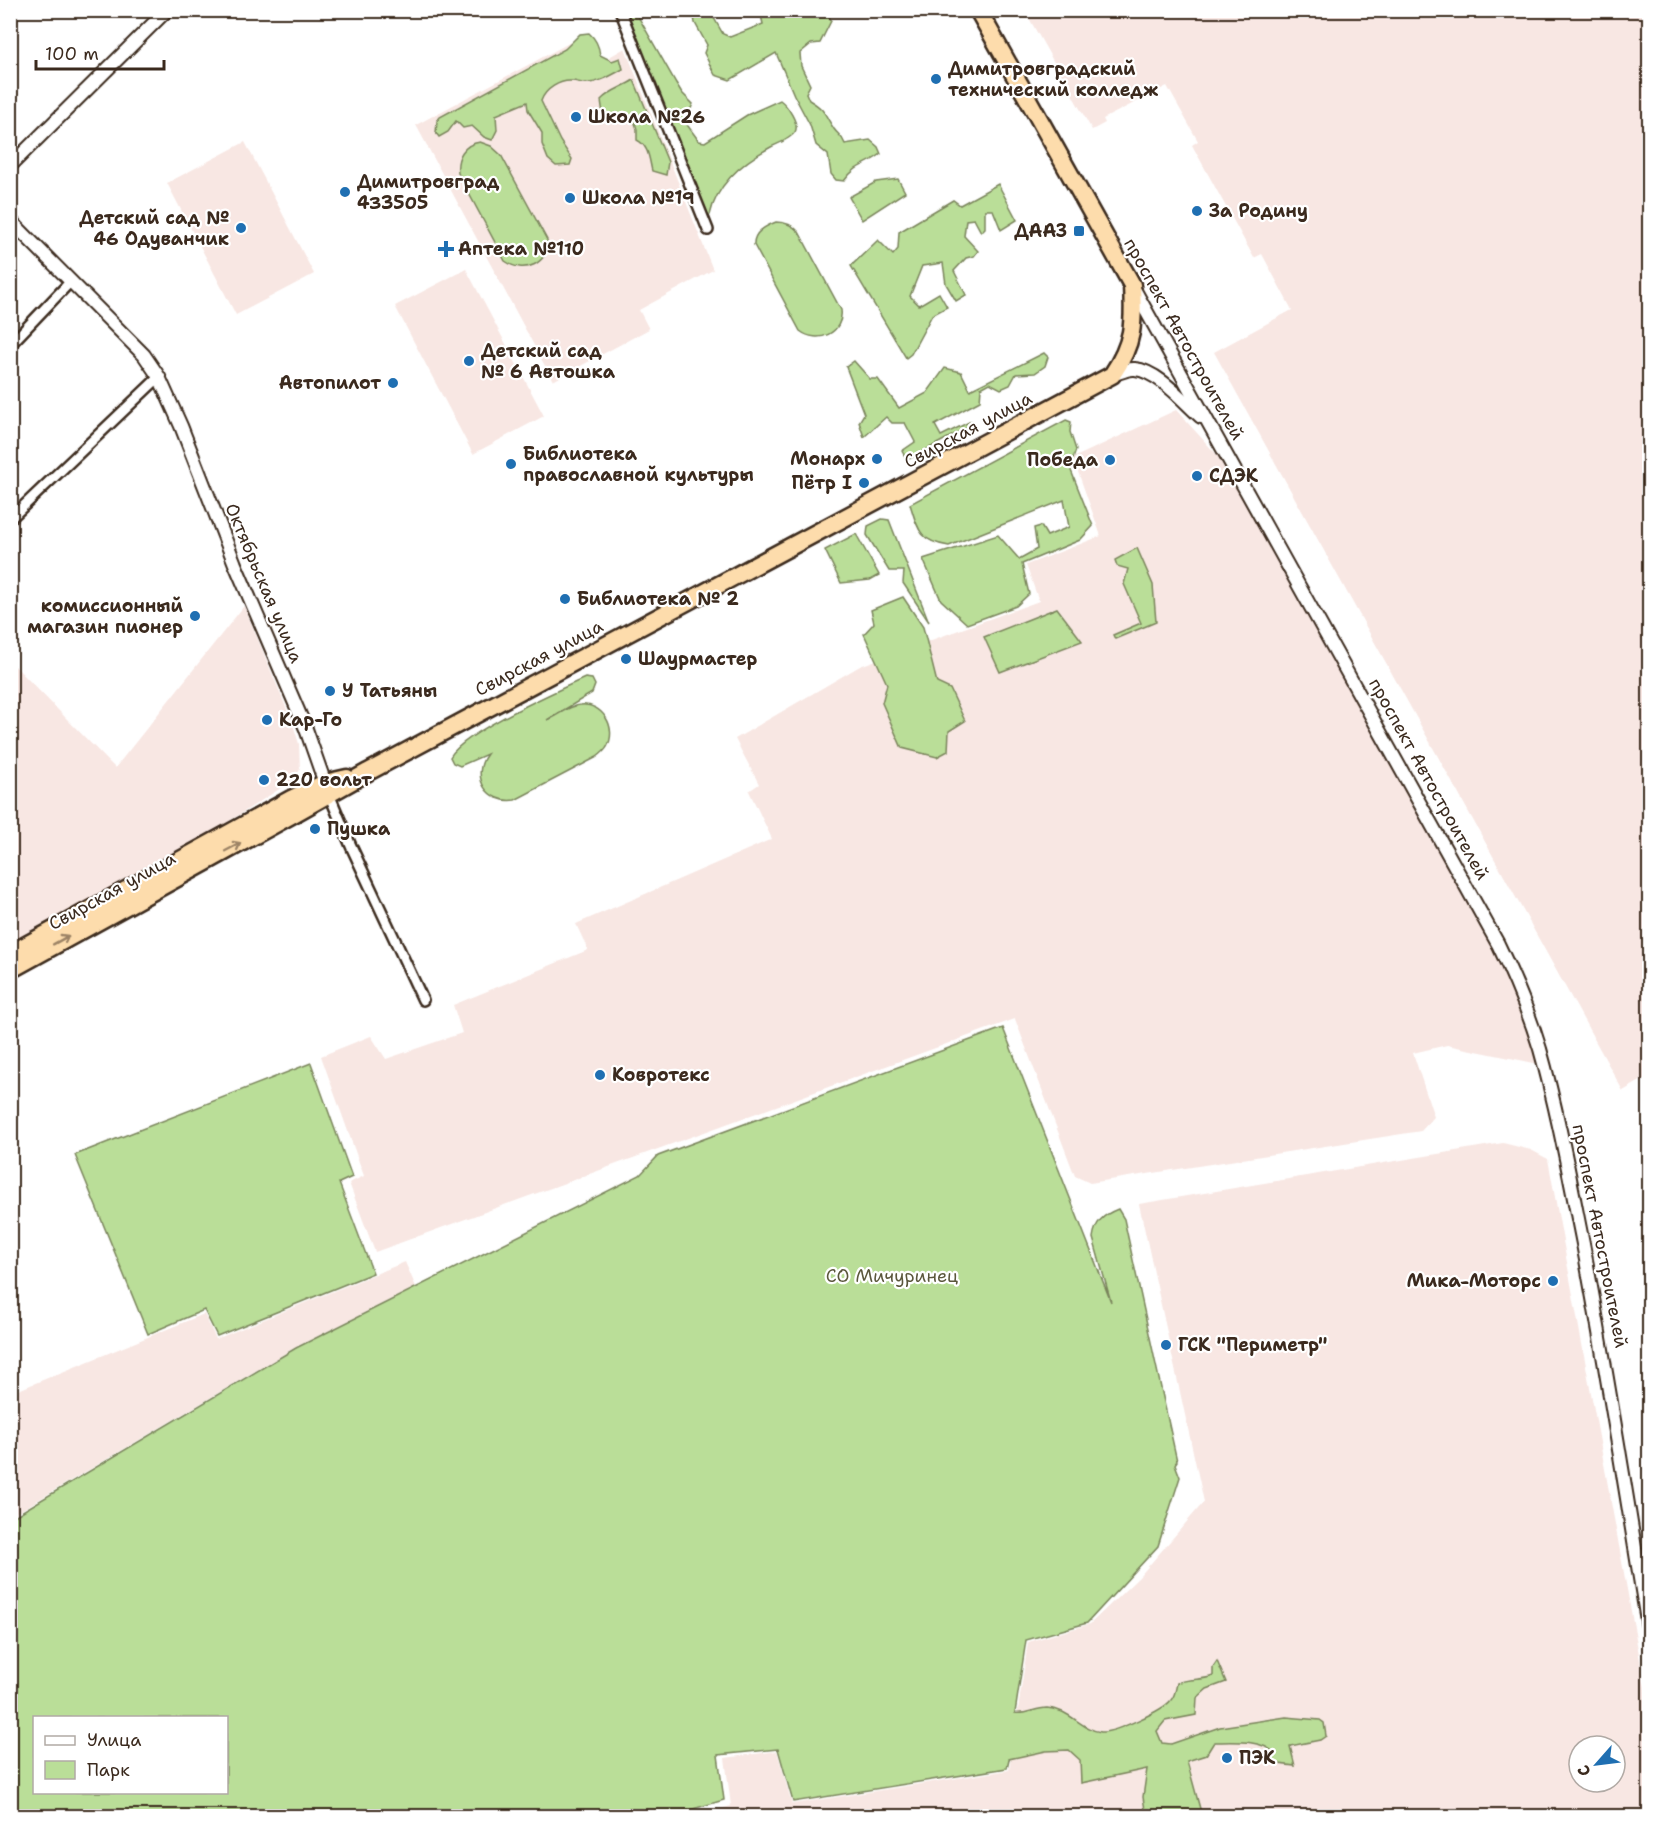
<svg xmlns="http://www.w3.org/2000/svg" width="1660" height="1827" font-family="'Shantell Sans',sans-serif">
  <style>
    .built { fill: #f8e7e3; fill-rule: evenodd }
    .green { fill: #bade98; stroke: #7a845b; stroke-width: 1.5; fill-rule: evenodd }
    .lines { fill: none; stroke-linecap: round; stroke-linejoin: round }
    .street-casing { stroke: #3b2a1e; stroke-width: 14 }
    .secondary-casing { stroke: #3b2a1e; stroke-width: 16 }
    .highway-casing { stroke: #3b2a1e; stroke-width: 21 }
    .street { stroke: #fff; stroke-width: 9 }
    .secondary { stroke: #fff; stroke-width: 12 }
    .highway { stroke: #fddcac; stroke-width: 16 }
    .rail { stroke: #3b2a1e; stroke-width: 2 }
    .oneway { stroke: #9c8365 }
    .poi-dot { fill: #1f6fb2; stroke: #fff; stroke-width: 2 }
    .labels { text-anchor: middle; dominant-baseline: central; stroke-width: 4.5; stroke-linejoin: round; paint-order: stroke }
    .poi-label { font-size: 18px; font-weight: bold; fill: #3b2a1e; stroke: #fff; text-anchor: start }
    .street-label { font-size: 18px; fill: #3b2a1e; stroke: #fff }
    .park-label { font-size: 18px; fill: #5b573c; stroke: #fff }
  </style>
  <rect width="100%" height="100%" fill="#fff"/>
  <filter id="ink" filterUnits="userSpaceOnUse"><feTurbulence type="fractalNoise" baseFrequency=".0167" numOctaves="2"/><feDisplacementMap in="SourceGraphic" scale="12" xChannelSelector="R" yChannelSelector="G"/><feConvolveMatrix kernelMatrix="1 2 1 2 8 2 1 2 1" color-interpolation-filters="sRGB"/></filter>
  <g filter="url(#ink)">
    <g class="built">
      <path d="M1025,11H1649V1076L1623,1091L1214,352L1292,310L1262,254L1254,258L1192,145L1198,141L1167,86L1103,119L1105,123L1092,130Z"/>
      <path d="M582,36L597,64L625,48L713,270L639,310L649,329L553,381L416,125Z"/>
      <path d="M245,142L314,274L236,315L167,183Z"/>
      <path d="M466,269L544,416L473,454L395,306Z"/>
      <path d="M1176,410L1218,456L1498,956L1539,1064L1447,1045L1413,1053L1434,1117L1421,1131L1090,1183L1075,1176L1015,1019L375,1252L349,1183L364,1176L321,1056L371,1036L386,1059L462,1033L453,1005L588,950L576,924L772,839L749,791L759,784L735,739L860,666L1039,601L1026,565L1101,536L1073,458Z"/>
      <path d="M244,606L293,724L299,744L300,769L295,779L181,852L11,946L10,661L115,768Z"/>
      <path d="M1503,1143L1531,1150L1548,1159L1649,1709V1816H694L731,1806L725,1758L777,1751L792,1804L1009,1770L1028,1642L1090,1624L1139,1577L1204,1502L1139,1204ZM1579,1746H1615V1782H1579Z"/>
      <path d="M405,1262L416,1287L296,1347L11,1516V1393L204,1314L216,1339Z"/>
    </g>
    <g class="green">
      <path d="M624,11H635L676,83L682,93L693,104L685,122L699,141L705,142L747,115L780,100C787,105 800,124 795,132C791,139 779,143 771,147C743,162 717,183 710,215L706,216Z"/>
      <path d="M693,11H710L723,34L730,37L763,24L760,11H827L831,21L820,43L811,44L800,53L801,66L810,85L806,93L809,100C826,110 824,114 834,129C839,136 841,134 845,144L870,140L878,147L881,154C866,166 856,164 844,181L836,180L831,174L828,155L816,145L810,125L794,95L776,53L730,80L715,75L704,53L707,45L695,23Z"/>
      <path d="M589,33C596,39 599,46 600,55L612,61L620,58L623,69C612,75 599,83 587,83C582,84 577,81 572,81C560,80 545,89 541,101L560,141L572,159L570,165L556,166L548,159L542,144V133L528,110L527,102L496,115L497,130L492,140L484,137L472,126L463,128L456,121L448,132L439,137L436,133L437,121L440,117L565,49L580,34Z"/>
      <path d="M634,80L668,162L666,175L652,171C649,159 649,146 637,140V129L634,120L625,116L603,114L601,100C609,91 623,87 634,80Z"/>
      <path d="M480,142L491,146L501,155L547,240C550,264 523,275 505,261L458,173C456,157 464,144 480,142Z"/>
      <path d="M898,179L905,192L862,220L849,197L876,182Z"/>
      <path d="M998,184L1017,220L1001,230L993,210H985V228L981,232L974,219L966,220L964,236L978,251L974,256L966,258L954,271L966,295L956,301L946,284L943,263L922,266L910,296L919,305L939,293L947,307L932,315L911,354L906,358L851,266L878,240L893,255L898,249L899,232L953,200L960,205Z"/>
      <path d="M776,222C786,222 793,225 799,232L841,310C844,333 818,345 800,331L754,245C753,232 766,226 776,222Z"/>
      <path d="M1044,353L1048,357L1045,366L1035,373L1016,374L1010,385L1001,389L990,383L981,388L980,401L935,425L941,436L971,421L972,425L907,460L902,451L915,442L905,423H892L886,417L864,437L859,422L864,414L846,367L854,361L870,379H878L899,408L927,393L945,368L961,372L970,390Z"/>
      <path d="M1066,420L1071,422L1070,432L1076,450L1070,468L1093,526L1080,540L1022,564L1029,594L1016,606L967,624L941,600L923,559L998,535L1019,559L1037,549L1034,528L1041,526L1047,536L1069,527L1064,500L949,546C920,542 918,530 910,504Z"/>
      <path d="M882,519L889,520L929,622L903,583L904,571H889L867,535L868,526Z"/>
      <path d="M856,534L879,575L870,580L841,583L825,550Z"/>
      <path d="M1137,548L1153,585L1156,622L1115,639L1113,635L1141,623L1124,584L1128,569L1117,566L1115,560Z"/>
      <path d="M903,597L923,627L937,683L950,689L965,721L949,731L948,751L937,757L902,748L882,703L887,684L864,634L874,623L871,610Z"/>
      <path d="M1057,608L1082,641L1000,672L984,637Z"/>
      <path d="M585,678L592,679L595,685L592,693L547,720C557,716 568,706 580,705C602,702 618,728 607,747C605,751 601,754 597,757L515,800C487,804 470,777 487,754L460,766L453,763L450,757C464,732 556,691 585,678Z"/>
      <path d="M1003,1028L1111,1302L1093,1238C1095,1222 1103,1215 1118,1209L1124,1219L1177,1461L1175,1464L1180,1477L1158,1546L1087,1623L1026,1640L1015,1713C1025,1715 1036,1708 1047,1708C1070,1709 1081,1730 1101,1732C1114,1733 1164,1710 1171,1700C1175,1696 1176,1688 1177,1683C1190,1678 1200,1681 1213,1676V1667L1217,1661L1226,1682L1207,1689L1197,1698L1196,1715L1165,1721L1157,1731L1162,1743L1171,1744L1220,1727L1286,1717L1320,1720L1324,1723L1326,1736L1320,1740L1290,1746L1295,1766L1271,1763L1274,1753C1262,1739 1231,1742 1214,1742L1206,1755L1187,1761L1202,1816H1146L1143,1797L1147,1769L1081,1783L1080,1760L1069,1750L1046,1751L1009,1759L1007,1768L793,1802L778,1749L718,1755L724,1800L669,1816H11V1518L296,1348L640,1175L658,1156ZM34,1718H226V1792H34Z"/>
      <path d="M311,1063L352,1177L339,1183L373,1273L217,1336L204,1310L148,1334L75,1155Z"/>
    </g>
    <g class="lines">
      <g class="street-casing">
        <g id="street">
          <path d="M620,10L708,230"/>
          <path d="M10,345L71,281"/>
          <path d="M10,519L159,377"/>
          <path d="M329,794L351,846L423,1000"/>
        </g>
      </g>
      <g class="secondary-casing">
        <g id="secondary">
          <path d="M10,166L167,10"/>
          <path d="M10,220L144,355L159,377L181,426L235,564L306,729L327,789"/>
          <path d="M1134,289L1498,944C1514,977 1529,1013 1540,1049C1558,1113 1570,1179 1583,1244C1608,1375 1628,1507 1650,1639"/>
          <path d="M1112,375C1119,373 1128,368 1135,369C1158,371 1184,402 1201,417"/>
        </g>
      </g>
      <g class="highway-casing">
        <g id="highway">
          <path d="M10,954L291,799L325,783L347,778"/>
          <path d="M10,970L297,812L368,772L1112,375C1134,343 1134,323 1132,285L978,10"/>
        </g>
      </g>
      <use href="#street" class="street"/>
      <use href="#secondary" class="secondary"/>
      <use href="#highway" class="highway"/>
      <path class="rail" d="M1117,11L1118,10"/>
    </g>
    <defs><path id="oneway-shaft" d="M-6 0H5M1.5-3L5.5 0L1.5 3" fill="none" stroke-width="1.6" stroke-linecap="round" stroke-linejoin="round" transform="scale(1.5)"/></defs>
    <g class="oneway">
      <use href="#oneway-shaft" transform="translate(233 847) rotate(-28)"/>
      <use href="#oneway-shaft" transform="translate(61 940) rotate(-29)"/>
    </g>
  </g>
  <g class="poi-dot">
    <circle cx="936" cy="79" r="6"/>
    <circle cx="576" cy="117" r="6"/>
    <circle cx="345" cy="192" r="6"/>
    <circle cx="570" cy="198" r="6"/>
    <circle cx="1197" cy="211" r="6"/>
    <circle cx="241" cy="228" r="6"/>
    <rect x="1073" y="225" width="12" height="12" rx="3"/>
    <path d="M443 240h6v6h6v6h-6v6h-6v-6h-6v-6h6z"/>
    <circle cx="469" cy="361" r="6"/>
    <circle cx="393" cy="383" r="6"/>
    <circle cx="877" cy="459" r="6"/>
    <circle cx="1110" cy="460" r="6"/>
    <circle cx="511" cy="464" r="6"/>
    <circle cx="1197" cy="476" r="6"/>
    <circle cx="864" cy="483" r="6"/>
    <circle cx="565" cy="599" r="6"/>
    <circle cx="195" cy="616" r="6"/>
    <circle cx="626" cy="659" r="6"/>
    <circle cx="330" cy="691" r="6"/>
    <circle cx="267" cy="720" r="6"/>
    <circle cx="264" cy="780" r="6"/>
    <circle cx="315" cy="829" r="6"/>
    <circle cx="600" cy="1075" r="6"/>
    <circle cx="1553" cy="1281" r="6"/>
    <circle cx="1166" cy="1345" r="6"/>
    <circle cx="1227" cy="1758" r="6"/>
  </g>
  <g class="labels">
    <g class="poi-label">
      <text x="948" y="69">Димитровградский<tspan x="948" dy="21">технический колледж</tspan></text>
      <text x="588" y="117">Школа №26</text>
      <text x="357" y="182">Димитровград<tspan x="357" dy="21">433505</tspan></text>
      <text x="582" y="198">Школа №19</text>
      <text x="1209" y="211">За Родину</text>
      <text x="229" y="218" text-anchor="end">Детский сад №<tspan x="229" dy="21">46 Одуванчик</tspan></text>
      <text x="1067" y="231" text-anchor="end">ДААЗ</text>
      <text x="458" y="249">Аптека №110</text>
      <text x="481" y="351">Детский сад<tspan x="481" dy="21">№ 6 Автошка</tspan></text>
      <text x="381" y="383" text-anchor="end">Автопилот</text>
      <text x="523" y="454">Библиотека<tspan x="523" dy="21">православной культуры</tspan></text>
      <text x="865" y="459" text-anchor="end">Монарх</text>
      <text x="1098" y="460" text-anchor="end">Победа</text>
      <text x="1209" y="476">СДЭК</text>
      <text x="852" y="483" text-anchor="end">Пётр I</text>
      <text x="577" y="599">Библиотека № 2</text>
      <text x="183" y="606" text-anchor="end">комиссионный<tspan x="183" dy="21">магазин пионер</tspan></text>
      <text x="638" y="659">Шаурмастер</text>
      <text x="342" y="691">У Татьяны</text>
      <text x="279" y="720">Кар-Го</text>
      <text x="276" y="780">220 вольт</text>
      <text x="327" y="829">Пушка</text>
      <text x="612" y="1075">Ковротекс</text>
      <text x="1541" y="1281" text-anchor="end">Мика-Моторс</text>
      <text x="1178" y="1345">ГСК "Периметр"</text>
      <text x="1239" y="1758">ПЭК</text>
    </g>
    <g class="street-label">
      <text transform="translate(1184 339) rotate(61)">проспект Автостроителей</text>
      <text transform="translate(968 430) rotate(-28)">Свирская улица</text>
      <text transform="translate(264 583) rotate(67)">Октябрьская улица</text>
      <text transform="translate(539 658) rotate(-28)">Свирская улица</text>
      <text transform="translate(1429 779) rotate(61)">проспект Автостроителей</text>
      <text transform="translate(112 891) rotate(-29)">Свирская улица</text>
      <text transform="translate(1600 1236) rotate(79)">проспект Автостроителей</text>
    </g>
    <g class="park-label">
      <text x="892" y="1276">СО Мичуринец</text>
    </g>
  </g>
  <rect width="1660" height="1827" fill="none" stroke="#fff" stroke-width="36"/>
  <rect x="18" y="18" width="1624" height="1791" fill="none" stroke="#3b2a1e" stroke-width="2" filter="url(#ink)"/>
  <rect x="33" y="1716" width="195" height="78" fill="#ffffff" stroke="#b1aaa5" stroke-width="1.5"/>
  <rect x="45" y="1736" width="30" height="9" fill="#ffffff" stroke="#b1aaa5" stroke-width="1.5"/>
  <text x="87" y="1746" font-size="18" fill="#3b2a1e">Улица</text>
  <rect x="45" y="1761" width="30" height="18" fill="#bade98" stroke="#b1aaa5" stroke-width="1.5"/>
  <text x="87" y="1776" font-size="18" fill="#3b2a1e">Парк</text>
  <g transform="translate(1597 1764) rotate(242)"><circle r="28" fill="#ffffff" stroke="#b1aaa5" stroke-width="1.5"/>
  <path d="M0-4.5L10 22L0 15L-10 22Z" fill="#1f6fb2"/>
  <text y="-9" font-size="16" font-weight="bold" text-anchor="middle" fill="#3b2a1e">С</text>
  </g>
  <path d="M36 60v9h128v-9" fill="none" stroke="#3b2a1e" stroke-width="3"/>
  <text x="45" y="60" font-size="18" fill="#3b2a1e" stroke="#ffffff" stroke-width="4.5" paint-order="stroke">100 m</text>
</svg>
